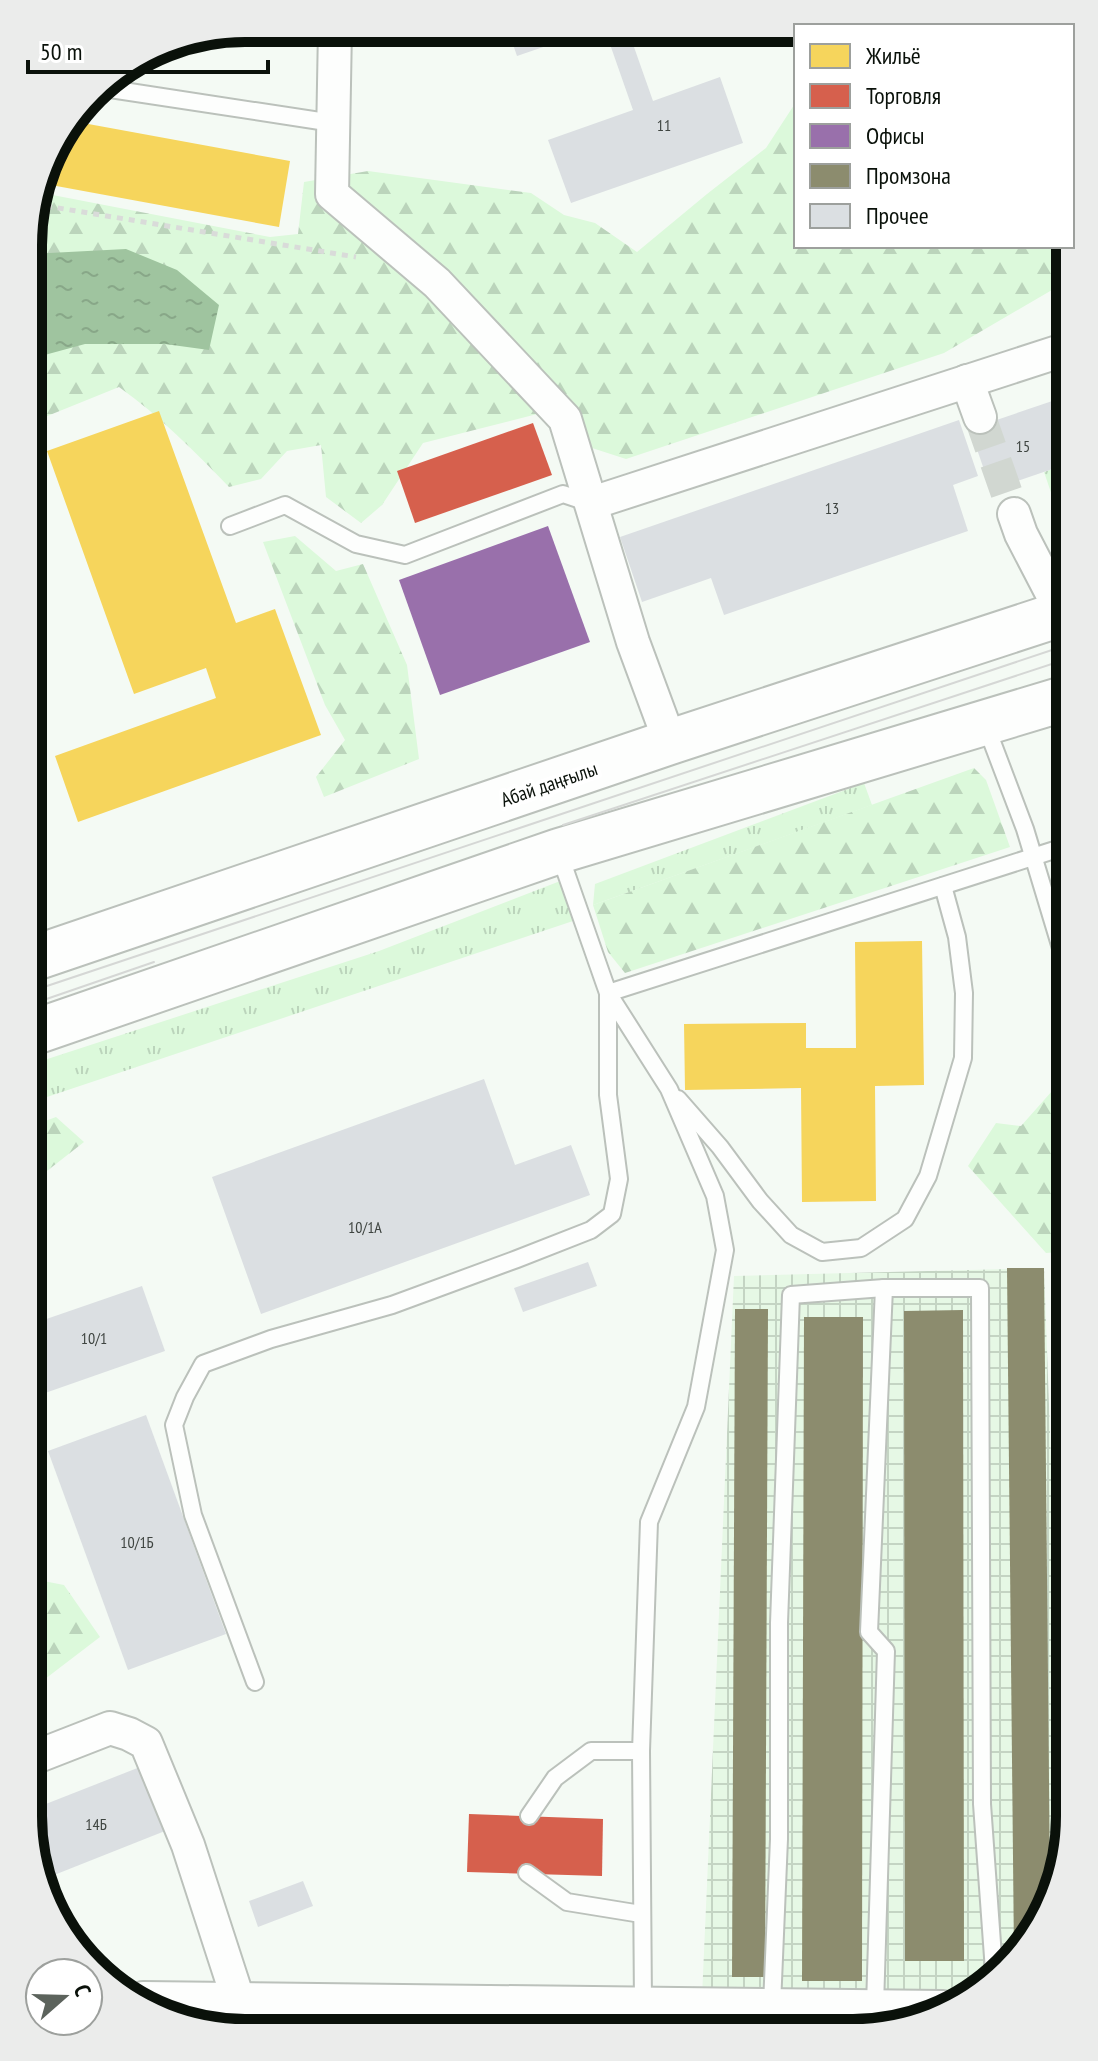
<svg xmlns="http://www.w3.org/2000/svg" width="1098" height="2061" font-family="'PT Sans Narrow',sans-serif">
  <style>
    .industrial { fill: url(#industrial-grid) }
    .grass { fill: url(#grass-tufts) }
    .forest { fill: url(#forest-firs) }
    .water { fill: url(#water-ripples) }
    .homes { fill: #f6d55c }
    .shops { fill: #d6604d }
    .offices { fill: #9970ab }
    .industry { fill: #8c8c6e }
    .building { fill: #dbdfe2 }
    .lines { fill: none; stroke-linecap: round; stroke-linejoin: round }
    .minor-tunnel { stroke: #d1d7d1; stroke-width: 32; stroke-dasharray: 32 16; stroke-linecap: butt }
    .service-casing { stroke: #bbc1bb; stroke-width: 20 }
    .minor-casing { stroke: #bbc1bb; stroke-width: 36 }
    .primary-casing { stroke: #bbc1bb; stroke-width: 48 }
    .path { stroke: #d9dbd9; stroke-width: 5; stroke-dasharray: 6 6; stroke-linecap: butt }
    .service { stroke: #fdfefd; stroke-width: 16 }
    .minor { stroke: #fdfefd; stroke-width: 32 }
    .primary { stroke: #fdfefd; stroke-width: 44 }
    .tram { stroke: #d5d7d5; stroke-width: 2 }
    .labels { text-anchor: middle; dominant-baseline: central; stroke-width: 8; stroke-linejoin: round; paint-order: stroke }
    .number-label { font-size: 16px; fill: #3e4440 }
    .street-label { font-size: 20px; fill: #0a110a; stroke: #fff }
    .rim { fill: none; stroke: #0a110a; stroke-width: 10 }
  </style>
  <defs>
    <pattern id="industrial-grid" width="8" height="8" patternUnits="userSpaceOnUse" patternTransform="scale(2)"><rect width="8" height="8" fill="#e6f8e5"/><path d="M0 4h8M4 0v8" fill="none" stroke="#c4d4c3"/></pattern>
    <pattern id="grass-tufts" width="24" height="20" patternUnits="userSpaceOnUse" patternTransform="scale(2)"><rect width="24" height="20" fill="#dcf9db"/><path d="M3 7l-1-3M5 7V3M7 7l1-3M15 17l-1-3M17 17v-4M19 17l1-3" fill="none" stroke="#bbd4bb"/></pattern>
    <pattern id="forest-firs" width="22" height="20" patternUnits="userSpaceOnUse" patternTransform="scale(2)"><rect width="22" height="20" fill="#dcf9db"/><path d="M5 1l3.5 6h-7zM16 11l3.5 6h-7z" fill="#bbd4bb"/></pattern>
    <pattern id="water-ripples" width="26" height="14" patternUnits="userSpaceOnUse" patternTransform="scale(2)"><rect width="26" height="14" fill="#9fc49f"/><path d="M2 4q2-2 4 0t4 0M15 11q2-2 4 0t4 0" fill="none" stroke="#88a788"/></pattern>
  </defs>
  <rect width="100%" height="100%" fill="#f4faf4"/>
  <path class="industrial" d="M1044,1268L1065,1842L1025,1949L959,1996L702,1997L734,1276Z"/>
  <g class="grass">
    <path d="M1070,463V525L1059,516L1044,472Z"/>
    <path d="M864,783L872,805L593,905L595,884Z"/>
    <path d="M568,878L582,918L29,1103V1065L379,951Z"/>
  </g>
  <g class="forest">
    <path d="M796,102V246H1070V274L1052,290L944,353L626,459L592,448L545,412L423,443L382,505L361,523L326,497L321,445L287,451L261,479L229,487C194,451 160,416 119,387L30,423V217L37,192L270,237L298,234L304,182L368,171L531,193L564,215L595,223L637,252L707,194L766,148Z"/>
    <path d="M295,536L336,571L363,564L407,665L419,759L324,797L316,777L345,740L325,705L263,542Z"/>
    <path d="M974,768L986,780L1010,847L625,973L608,952L593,905Z"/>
    <path d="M1068,1073L1070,1251L1046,1253L968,1166L996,1123L1021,1126Z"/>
    <path d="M56,1117L84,1142L29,1185V1127Z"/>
    <path d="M28,1578L64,1585L100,1637L45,1679L28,1657Z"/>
  </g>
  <path class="water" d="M126,249L177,270L219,305L209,350L165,344H85L30,359V254Z"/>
  <g class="homes">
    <path d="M72,121L290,161L279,227L40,183L51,149Z"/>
    <path d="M159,411L236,623L275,609L321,735L78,822L55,756L216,698L206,668L134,694L47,451Z"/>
    <path d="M922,941L924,1085L875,1086L876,1201L802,1202L801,1088L685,1090L684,1024L806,1023V1048H856L855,942Z"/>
  </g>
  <g class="shops">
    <path d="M533,423L552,475L415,523L397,471Z"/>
    <path d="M469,1814L603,1819L602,1876L467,1872Z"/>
  </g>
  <path class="offices" d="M548,526L590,642L440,695L399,580Z"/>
  <g class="industry">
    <path d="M1007,1268H1044L1050,1884L1025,1949L1014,1956Z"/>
    <path d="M735,1309H768L765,1977H732Z"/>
    <path d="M963,1310L964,1961H905L904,1311Z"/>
    <path d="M804,1317H863L862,1981H802Z"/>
    <path d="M243,2021L247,2031H217Z"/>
  </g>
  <g class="building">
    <path d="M508,30H590V31L517,56Z"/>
    <path d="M605,30H628L653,101L720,77L743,143L571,203L548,140L633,110Z"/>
    <path d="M1070,395V463L991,490L970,429Z"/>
    <path d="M959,420L978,476L953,485L968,531L724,615L711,578L642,602L620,537Z"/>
    <path d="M484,1079L515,1165L571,1145L590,1195L261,1314L212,1177Z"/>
    <path d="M588,1262L597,1286L523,1312L514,1288Z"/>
    <path d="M142,1286L165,1351L28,1399L29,1325Z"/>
    <path d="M146,1415L226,1634L128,1670L48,1451Z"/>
    <path d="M140,1767L165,1831L39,1881L28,1811Z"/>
    <path d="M303,1881L313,1906L258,1927L249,1901Z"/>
  </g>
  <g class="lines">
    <path class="minor-tunnel" d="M980,417L1014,514"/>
    <g class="service-casing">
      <g id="service">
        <path d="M97,87L333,123"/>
        <path d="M230,526L285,505L356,544L405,555L563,494L590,503"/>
        <path d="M986,726L1025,829L1070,978"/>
        <path d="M559,853L608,993L669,1089L715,1196L725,1250L696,1407L649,1522L641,1751L643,2003"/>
        <path d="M678,1099L720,1147L760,1201L791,1235L822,1252L861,1248L905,1219L928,1176L963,1058L964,993L957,937L943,886"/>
        <path d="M255,1682L193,1515L174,1425L185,1397L203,1364L271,1339L392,1305L517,1259L591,1230L612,1214L619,1179L608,1095V993L1070,845"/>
        <path d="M529,1816L555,1778L591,1751H641"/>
        <path d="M527,1873L567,1902L641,1914"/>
        <path d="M254,1999L266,2031"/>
        <path d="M772,2005L779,1839V1623L791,1295L884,1288"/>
        <path d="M875,2006L886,1651L869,1632L884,1288H980L982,1804L994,1971"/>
        <path d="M438,2032L443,2001"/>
      </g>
    </g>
    <g class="minor-casing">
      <g id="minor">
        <path d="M335,29L332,194L437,283L565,419L633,642L670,742"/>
        <path d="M967,381L980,417"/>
        <path d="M592,503L1070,348"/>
        <path d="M1014,514L1021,534L1062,613"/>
        <path d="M28,1760L110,1728L129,1734L146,1743L188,1845L238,1999"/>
        <path d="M143,1998L943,2007"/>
      </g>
    </g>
    <g class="primary-casing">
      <g id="primary">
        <path d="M29,960L670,742L1070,611"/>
        <path d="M29,1034L559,851L1070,697"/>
      </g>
    </g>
    <g class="path">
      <path d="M247,28L306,32"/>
      <path d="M34,204L356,257"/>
    </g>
    <use href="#service" class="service"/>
    <use href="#minor" class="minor"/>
    <use href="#primary" class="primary"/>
    <g class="tram">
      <path d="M563,825L1070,658"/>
      <path d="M29,992L1070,644"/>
      <path d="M29,1005L154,962"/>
    </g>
  </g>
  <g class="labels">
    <g class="number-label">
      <text x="664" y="125">11</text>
      <text x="1023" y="446">15</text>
      <text x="832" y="508">13</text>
      <text x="365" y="1227">10/1А</text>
      <text x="94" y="1338">10/1</text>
      <text x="137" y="1542">10/1Б</text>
      <text x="96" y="1824">14Б</text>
    </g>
    <g class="street-label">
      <text transform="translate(549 784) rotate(-19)">Абай даңғылы</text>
    </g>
  </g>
  <path d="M0 0H1098V2061H0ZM245 42H853A203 203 0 0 1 1056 245V1816A203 203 0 0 1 853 2019H245A203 203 0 0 1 42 1816V245A203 203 0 0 1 245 42Z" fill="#ebeceb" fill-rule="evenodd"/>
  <path class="rim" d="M245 42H853A203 203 0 0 1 1056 245V1816A203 203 0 0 1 853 2019H245A203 203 0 0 1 42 1816V245A203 203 0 0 1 245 42Z"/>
  <rect x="794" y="24" width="280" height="224" fill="#ffffff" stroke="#9da09d" stroke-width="2"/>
  <rect x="810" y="44" width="40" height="24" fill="#f6d55c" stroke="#9da09d" stroke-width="2"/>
  <text x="866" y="64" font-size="24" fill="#0a110a">Жильё</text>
  <rect x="810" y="84" width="40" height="24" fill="#d6604d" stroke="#9da09d" stroke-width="2"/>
  <text x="866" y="104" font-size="24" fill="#0a110a">Торговля</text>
  <rect x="810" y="124" width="40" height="24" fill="#9970ab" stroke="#9da09d" stroke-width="2"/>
  <text x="866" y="144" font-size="24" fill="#0a110a">Офисы</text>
  <rect x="810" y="164" width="40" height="24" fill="#8c8c6e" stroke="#9da09d" stroke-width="2"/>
  <text x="866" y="184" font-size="24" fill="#0a110a">Промзона</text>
  <rect x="810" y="204" width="40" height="24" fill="#dbdfe2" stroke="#9da09d" stroke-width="2"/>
  <text x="866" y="224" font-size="24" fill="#0a110a">Прочее</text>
  <g transform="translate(64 1997) rotate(70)"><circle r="38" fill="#ffffff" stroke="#9da09d" stroke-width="2"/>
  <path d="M0-6L14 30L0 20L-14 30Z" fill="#5c635c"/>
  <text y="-12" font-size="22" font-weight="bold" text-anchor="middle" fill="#0a110a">С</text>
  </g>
  <path d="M28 60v12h240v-12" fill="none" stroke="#0a110a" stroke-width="4"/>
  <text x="40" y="60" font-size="24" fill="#0a110a" stroke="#ffffff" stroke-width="6" paint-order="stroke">50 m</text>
</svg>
